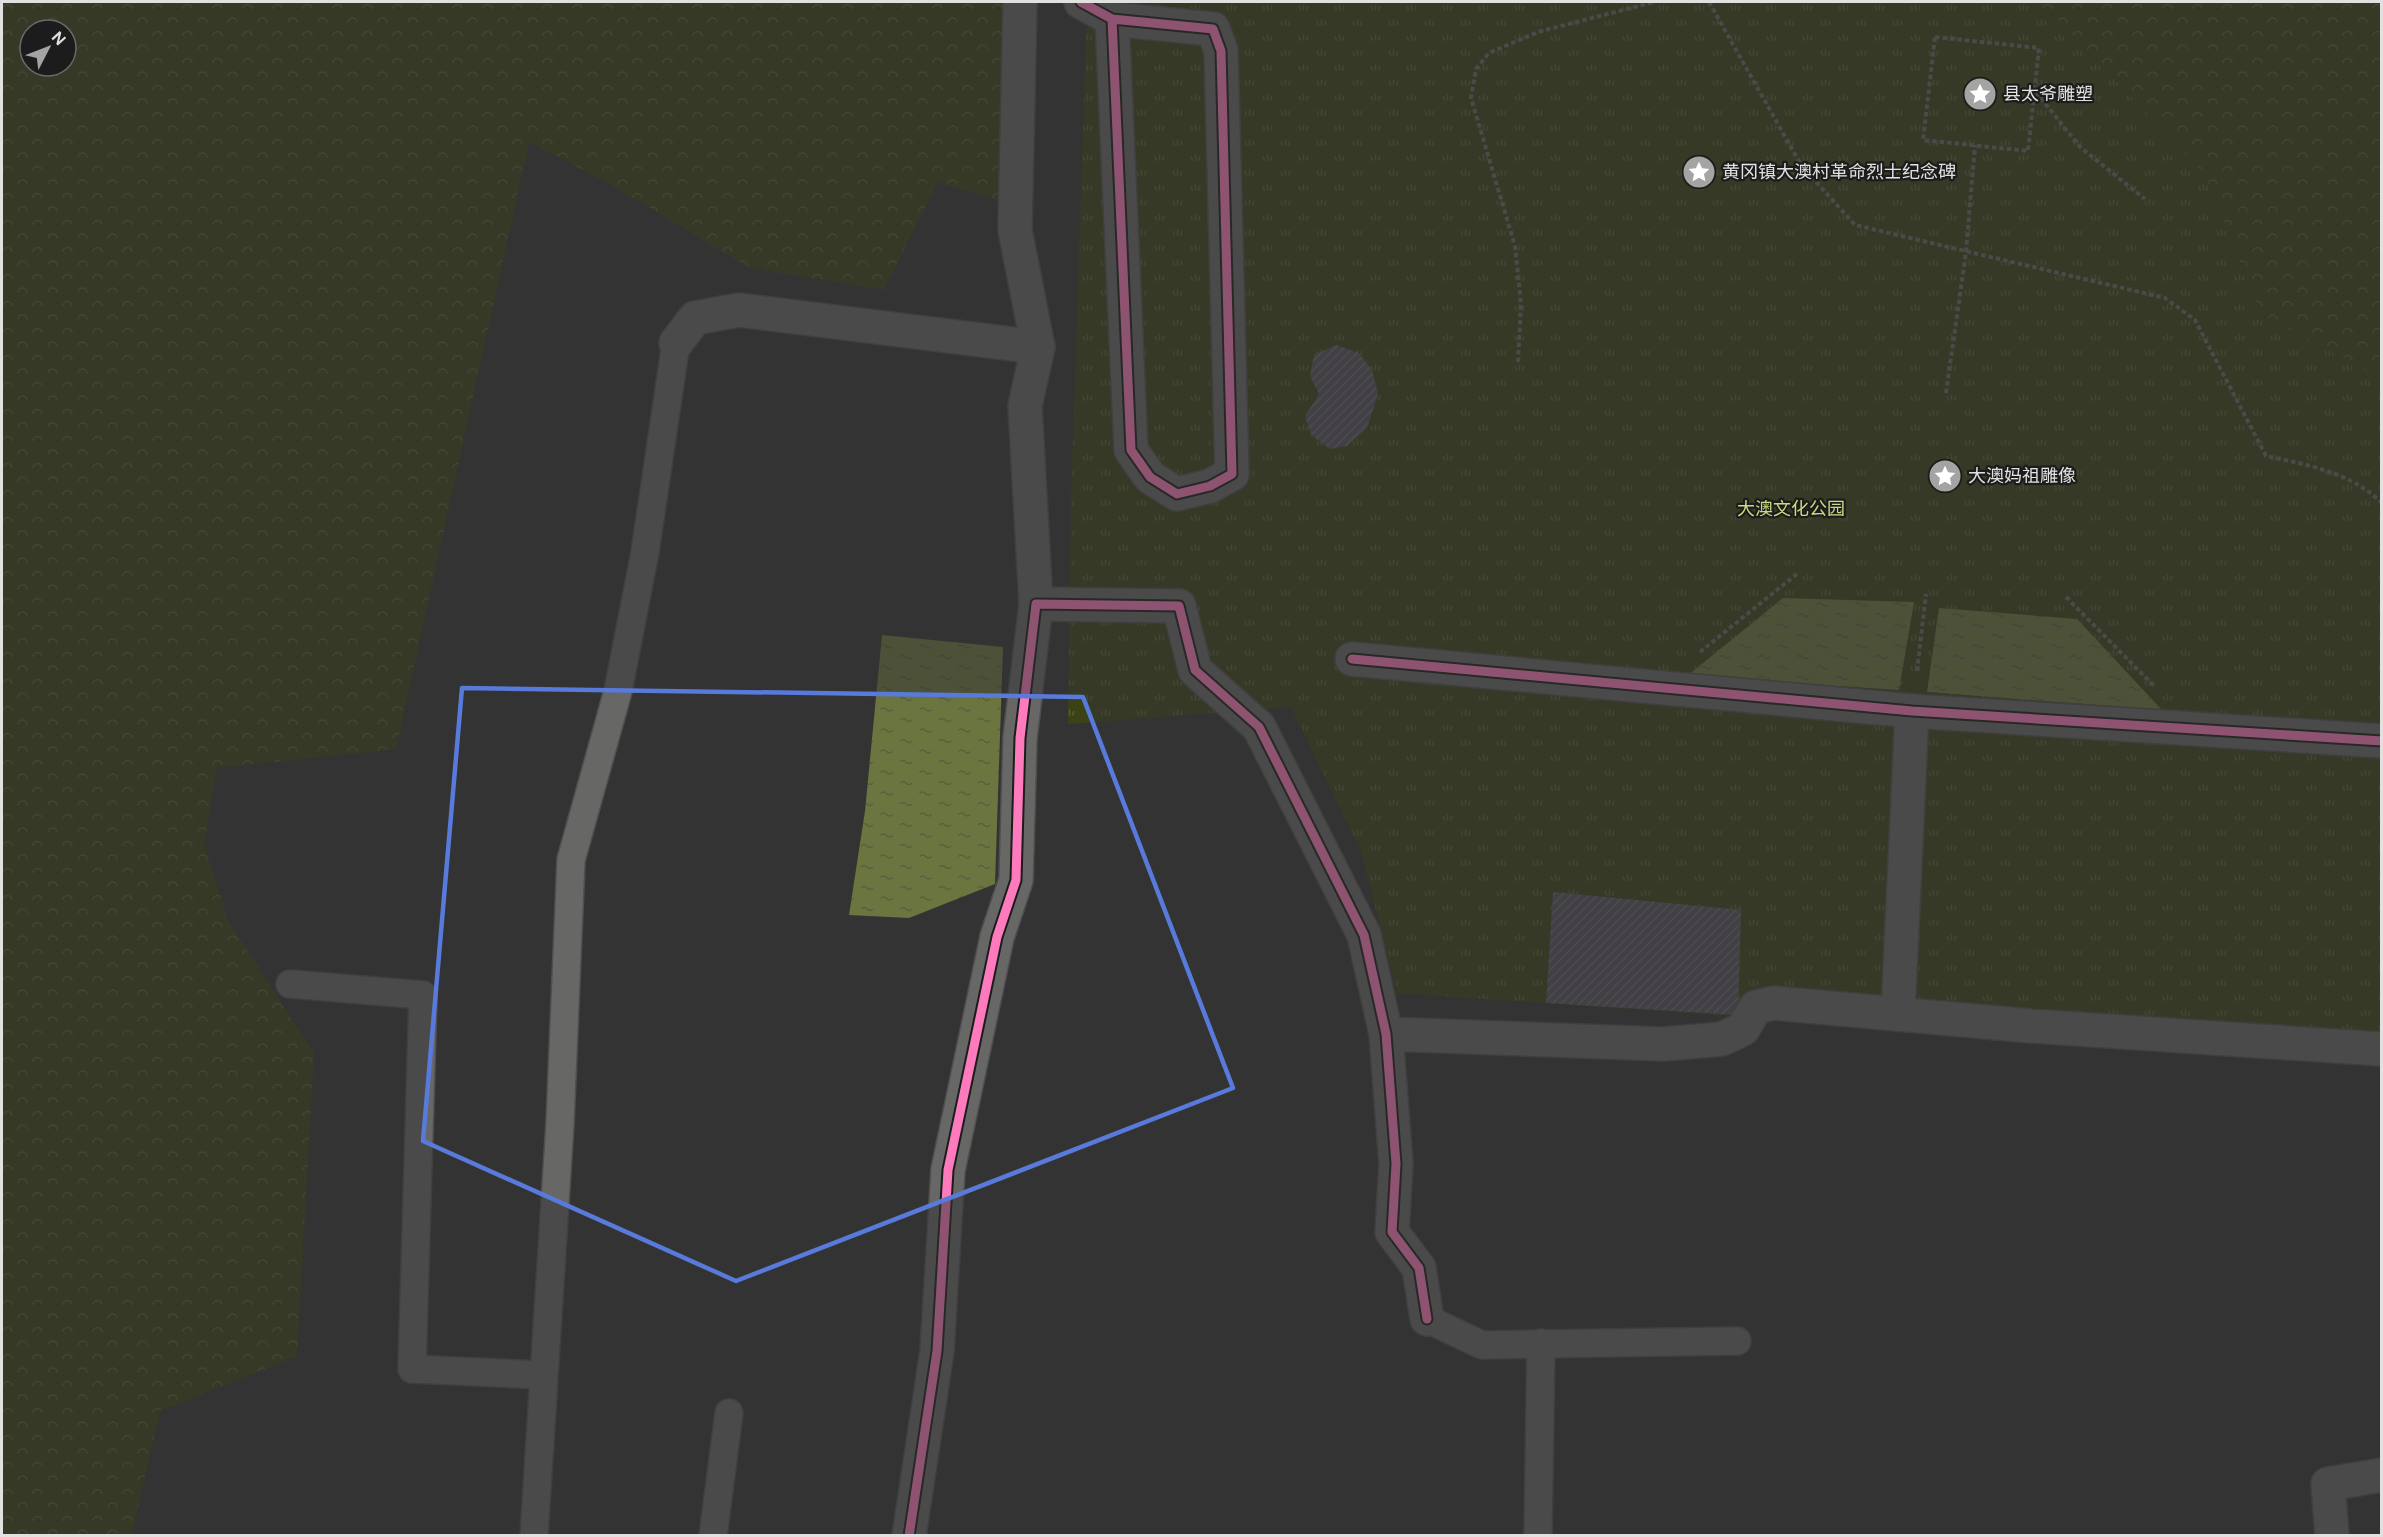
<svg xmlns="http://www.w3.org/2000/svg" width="2383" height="1537" font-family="'DM Sans','Noto Sans SC',sans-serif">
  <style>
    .forest { fill: url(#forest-crowns); fill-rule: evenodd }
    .park { fill: url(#park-tufts) }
    .water { fill: url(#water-ripples) }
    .building { fill: url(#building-hatch) }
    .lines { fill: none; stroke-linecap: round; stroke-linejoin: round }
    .service-casing { stroke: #4f4f4f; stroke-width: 30 }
    .minor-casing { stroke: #4f4f4f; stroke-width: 36 }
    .tertiary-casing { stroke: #4f4f4f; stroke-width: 36 }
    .path { stroke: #666665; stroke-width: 4; stroke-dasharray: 4.5 3; stroke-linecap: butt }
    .service { stroke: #676766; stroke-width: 27 }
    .minor { stroke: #676766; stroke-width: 33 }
    .tertiary { stroke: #676766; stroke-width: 33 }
    .cycleway-casing { stroke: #1b1c1b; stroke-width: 13 }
    .cycleway { stroke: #fd7abc; stroke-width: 9 }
    .marked { fill: none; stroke: #587ada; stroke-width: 4.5; stroke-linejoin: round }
    .labels { text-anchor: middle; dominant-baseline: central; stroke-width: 4.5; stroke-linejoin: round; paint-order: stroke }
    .poi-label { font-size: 18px; fill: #e1e1e0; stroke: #1b1c1b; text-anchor: start }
    .park-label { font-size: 18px; fill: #c8da82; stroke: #1b1c1b }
  </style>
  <defs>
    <pattern id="forest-crowns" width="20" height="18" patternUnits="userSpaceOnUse" patternTransform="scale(1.5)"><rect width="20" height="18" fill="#3b4216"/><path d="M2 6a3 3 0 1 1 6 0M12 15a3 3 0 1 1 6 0" fill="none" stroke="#575d38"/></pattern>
    <pattern id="park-tufts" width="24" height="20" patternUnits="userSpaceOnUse" patternTransform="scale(1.5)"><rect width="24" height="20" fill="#3b4216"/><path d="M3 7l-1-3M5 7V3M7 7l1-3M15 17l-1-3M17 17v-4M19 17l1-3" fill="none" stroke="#575d38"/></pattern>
    <pattern id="water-ripples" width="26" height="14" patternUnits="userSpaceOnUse" patternTransform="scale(1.5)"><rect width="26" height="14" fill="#6b753f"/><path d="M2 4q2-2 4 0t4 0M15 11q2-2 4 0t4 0" fill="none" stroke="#595f41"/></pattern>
    <pattern id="building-hatch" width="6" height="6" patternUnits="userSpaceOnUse" patternTransform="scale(1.5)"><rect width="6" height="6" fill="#54515c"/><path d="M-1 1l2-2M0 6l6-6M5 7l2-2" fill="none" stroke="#6c6a73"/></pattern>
  </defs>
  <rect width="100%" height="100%" fill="#333"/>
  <g class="forest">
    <path d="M2,2H1010L1013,205L938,182L884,290L750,268L606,182L529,142L396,749L217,768L204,845L229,922L314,1053L297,1356L160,1411L132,1535L2,1536ZM30,30H66V66H30Z"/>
    <path d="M2035,2H2381V383L2362,368L2262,315L2203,173L2056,18Z"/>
  </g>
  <path class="park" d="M1087,2H2035L2056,18L2203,173L2262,315L2362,368L2381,383V1060L1397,993L1361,852L1291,707L1068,724L1071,500Z"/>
  <g class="water">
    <path d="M1783,598L1914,602L1899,690L1687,676Z"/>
    <path d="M1939,608L2077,619L2162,710L1927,692Z"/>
    <path d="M882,635L1003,647L995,884L909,918L849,915L865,811Z"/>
  </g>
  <g class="building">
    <path d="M1336,345L1359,353L1372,370L1378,394L1367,428L1347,446L1330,449L1311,435L1305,416L1319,394L1310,376L1314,355Z"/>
    <path d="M1553,892L1741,910L1738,1015L1546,1003Z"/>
  </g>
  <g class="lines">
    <g class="service-casing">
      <g id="service">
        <path d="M290,984L423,995L412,1369L543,1375"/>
        <path d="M1427,1319L1482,1345L1737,1341"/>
        <path d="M534,1536L560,1123L571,860L618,691L645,552L676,343"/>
        <path d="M713,1536L729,1413"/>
        <path d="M1538,1536L1541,1343"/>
      </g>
    </g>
    <g class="minor-casing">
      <g id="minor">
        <path d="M1081,2L1112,19L1213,29L1221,51L1232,474L1210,486L1177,494L1150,477L1131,450L1112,19"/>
        <path d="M676,343L695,318L739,310L1038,347"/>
        <path d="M1352,659L1912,711L2382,741"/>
        <path d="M1898,1014L1912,711"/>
        <path d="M1386,1034L1396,1164L1392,1232L1419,1268L1427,1319"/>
        <path d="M2332,1536L2328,1484L2382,1475"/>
      </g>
    </g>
    <g class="tertiary-casing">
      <g id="tertiary">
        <path d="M1020,2L1015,230L1038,347L1025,406L1036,604"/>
        <path d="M909,1536L937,1351L948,1170L997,937L1016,880L1020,738L1036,604L1179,606L1195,670L1259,727L1364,935L1386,1034L1663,1044L1722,1039L1743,1029L1756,1007L1774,1003L2031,1026L2382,1049"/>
      </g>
    </g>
    <g class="path">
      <path d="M1709,2L1801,165L1855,225L2165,298L2195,320L2266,456C2308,465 2350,472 2382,503"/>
      <path d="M1935,37L2039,48L2028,151L1923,140Z"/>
      <path d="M2036,92L2080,147L2145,199"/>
      <path d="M1518,362L1521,305L1515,246L1471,98L1476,69L1489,53L1538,32L1654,2"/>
      <path d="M1946,393L1966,252L1975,145"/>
      <path d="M2066,597L2154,686"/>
      <path d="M1700,652L1798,573"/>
      <path d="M1917,671L1926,594"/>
    </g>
    <use href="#service" class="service"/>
    <use href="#minor" class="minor"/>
    <use href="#tertiary" class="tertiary"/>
    <g class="cycleway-casing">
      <g id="cycleway">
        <path d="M1081,2L1112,19L1213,29L1221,51L1232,474L1210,486L1177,494L1150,477L1131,450L1112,19"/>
        <path d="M1352,659L1912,711L2382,741"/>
        <path d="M909,1536L937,1351L948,1170L997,937L1016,880L1020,738L1036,604L1179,606L1195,670L1259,727L1364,935L1386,1034L1396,1164L1392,1232L1419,1268L1427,1319"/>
      </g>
    </g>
    <use href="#cycleway" class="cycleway"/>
  </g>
  <path d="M0 0H2383V1537H0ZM462,688L1083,697L1233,1088L736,1281L423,1141Z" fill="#333" fill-opacity=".55" fill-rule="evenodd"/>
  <path class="marked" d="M462,688L1083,697L1233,1088L736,1281L423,1141Z"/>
  <defs>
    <g id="sight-disc" transform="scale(1.725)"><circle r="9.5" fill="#a4a4a3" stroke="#1b1c1b"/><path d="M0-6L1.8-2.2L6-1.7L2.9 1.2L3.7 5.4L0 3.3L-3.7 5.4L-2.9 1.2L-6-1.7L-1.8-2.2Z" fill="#fff"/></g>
  </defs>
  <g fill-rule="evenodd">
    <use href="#sight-disc" x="1980" y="94"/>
    <use href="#sight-disc" x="1699" y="172"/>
    <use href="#sight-disc" x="1945" y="476"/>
  </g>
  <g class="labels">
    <g class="poi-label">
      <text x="2003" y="94">县太爷雕塑</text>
      <text x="1722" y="172">黄冈镇大澳村革命烈士纪念碑</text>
      <text x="1968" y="476">大澳妈祖雕像</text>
    </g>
    <g class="park-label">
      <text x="1791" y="509">大澳文化公园</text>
    </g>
  </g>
  <rect width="2383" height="1537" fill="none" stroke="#e1e1e0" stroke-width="6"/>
  <g transform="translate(48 48) rotate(48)"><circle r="28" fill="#1b1c1b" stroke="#6a6b6a" stroke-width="1.5"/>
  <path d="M0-4.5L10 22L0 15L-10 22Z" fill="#a4a4a3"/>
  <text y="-9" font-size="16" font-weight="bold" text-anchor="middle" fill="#e1e1e0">N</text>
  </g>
</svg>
